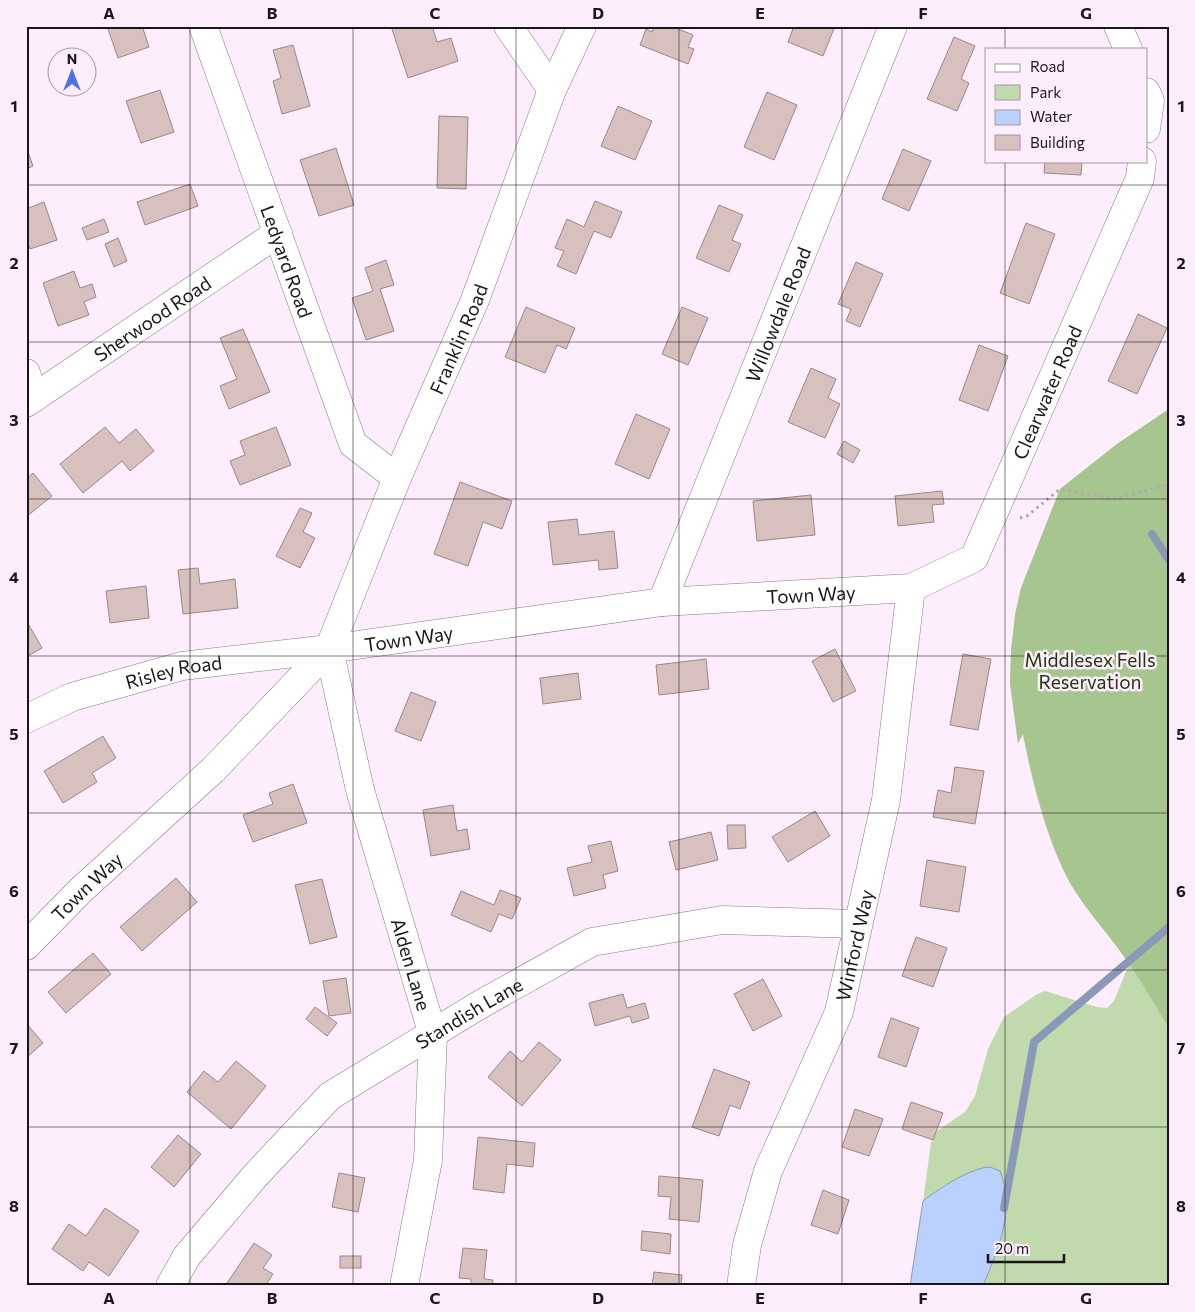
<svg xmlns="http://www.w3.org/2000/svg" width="1195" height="1312" font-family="Commissioner,sans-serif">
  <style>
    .green { fill: #c0daad }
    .forest { fill: #a7c68f }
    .water { fill: #bbd1fd; stroke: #8b99b9 }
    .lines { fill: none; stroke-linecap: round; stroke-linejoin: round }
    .stream { stroke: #8b99b9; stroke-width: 8 }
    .building { fill: #d7c0bd; stroke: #9c8784 }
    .minor-casing { stroke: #897b87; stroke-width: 29 }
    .path { stroke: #b3a6b2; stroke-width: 3; stroke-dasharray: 2.5 4; stroke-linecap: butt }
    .minor { stroke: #fff; stroke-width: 28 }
    .grid { fill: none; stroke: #1b161b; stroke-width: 1; stroke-opacity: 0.55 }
    .labels { text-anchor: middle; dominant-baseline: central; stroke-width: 5; stroke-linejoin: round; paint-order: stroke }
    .street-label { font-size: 19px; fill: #1b161b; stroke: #feedfc }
    .park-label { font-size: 19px; fill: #22370f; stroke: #feedfc }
    .neatline { fill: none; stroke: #1b161b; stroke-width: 2 }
    .grid-label { font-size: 16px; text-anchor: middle; font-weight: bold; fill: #1b161b }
  </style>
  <rect width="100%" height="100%" fill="#feedfc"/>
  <path class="green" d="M1169,409V1286H983L1001,1239L982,1168L943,1186L923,1201L931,1143L937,1131L965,1112L975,1096L988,1049L1004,1017L1037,994L1045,991L1097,1007L1107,1008L1114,1001L1129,964C1112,938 1091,916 1074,890C1049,849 1031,780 1023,734L1018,743L1010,683L1011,651L1015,615L1021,588L1060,489L1117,444Z"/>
  <path class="forest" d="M1169,409V1029C1154,1002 1138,976 1120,951C1105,930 1087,911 1074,889C1047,844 1034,785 1023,734L1018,743L1010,683L1011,651L1015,615L1021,588L1060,489L1117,444Z"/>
  <path class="water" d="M990,1167L1000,1171C1016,1210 998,1249 983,1286H910L923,1201C940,1188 970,1168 990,1167Z"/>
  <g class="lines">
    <g class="stream">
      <path d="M1152,534L1169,560"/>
      <path d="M1004,1208L1034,1042L1169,927"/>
    </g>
  </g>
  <g class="building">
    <path d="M107,26H142L149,47L118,58Z"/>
    <path d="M391,26H432L437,42L451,38L458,61L408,78Z"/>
    <path d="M654,26H671L693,35L688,47L694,49L688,64L640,45L646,29L652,32Z"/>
    <path d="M794,26H835L823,56L788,42Z"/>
    <path d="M954,37L975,46L961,79L969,83L957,111L927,99Z"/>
    <path d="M293,45L310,106L282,114L273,81L281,78L273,50Z"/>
    <path d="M160,90L174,132L141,143L126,101Z"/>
    <path d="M767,92L797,105L774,160L744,147Z"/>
    <path d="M618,106L652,121L635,160L601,146Z"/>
    <path d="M439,116L468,117L466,189L437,188Z"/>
    <path d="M26,146L33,166L26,169Z"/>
    <path d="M336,148L354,205L319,216L300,160Z"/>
    <path d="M903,149L931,161L909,211L882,199Z"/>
    <path d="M1045,161H1082L1081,175L1044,173Z"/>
    <path d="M190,184L198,206L145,225L137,202Z"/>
    <path d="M595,201L622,212L611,238L594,231L576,274L557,266L564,251L555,248L567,219L584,227Z"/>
    <path d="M44,202L57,240L30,249L26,239V209Z"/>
    <path d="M719,205L743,215L732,240L741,244L729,272L696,258Z"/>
    <path d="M104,219L109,232L87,240L82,228Z"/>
    <path d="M1026,223L1055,234L1029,304L1000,293Z"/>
    <path d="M118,238L127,261L114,267L105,244Z"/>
    <path d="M386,260L394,285L380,289L394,331L366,340L352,298L373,291L365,268Z"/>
    <path d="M856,262L883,274L860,327L846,321L851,309L838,304Z"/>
    <path d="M74,271L80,288L92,284L96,297L84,302L89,315L58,326L43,283Z"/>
    <path d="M526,307L575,328L566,349L557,345L545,373L505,357Z"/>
    <path d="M682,307L708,318L688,365L662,354Z"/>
    <path d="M1138,314L1167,328L1137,394L1108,381Z"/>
    <path d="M243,329L270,392L229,409L220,386L237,379L220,338Z"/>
    <path d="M979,345L1008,356L988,411L959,400Z"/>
    <path d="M811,368L836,379L828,398L840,404L825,438L788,422Z"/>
    <path d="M636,414L670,429L649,479L615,464Z"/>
    <path d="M105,427L119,443L136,429L154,451L130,471L122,461L83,493L60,464Z"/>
    <path d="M276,427L291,465L240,485L230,461L245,455L240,441Z"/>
    <path d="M844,441L860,450L853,463L837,454Z"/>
    <path d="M33,473L52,496L26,517V479Z"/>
    <path d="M460,482L512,501L502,529L483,522L468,566L434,554Z"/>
    <path d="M942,491L944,504L932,505L934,522L898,526L895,496Z"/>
    <path d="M811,495L815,535L757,541L753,501Z"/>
    <path d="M300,508L312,513L303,532L315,538L300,568L276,556Z"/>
    <path d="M577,519L579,535L614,531L618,568L599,570L598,560L553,565L548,522Z"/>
    <path d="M198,568L200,584L235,579L238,608L183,614L178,570Z"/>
    <path d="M146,586L149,618L110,623L106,591Z"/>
    <path d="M26,620L42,648L26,657Z"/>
    <path d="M835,649L856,691L833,702L812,661Z"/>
    <path d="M963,654L991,659L978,730L950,725Z"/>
    <path d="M706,659L709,689L659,695L656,665Z"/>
    <path d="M578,673L581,699L543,704L540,678Z"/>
    <path d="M411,692L436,702L421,741L395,731Z"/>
    <path d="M103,736L116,758L92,773L97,782L63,803L44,771Z"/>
    <path d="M955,767L984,771L975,824L933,817L938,790L951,793Z"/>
    <path d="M293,784L307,823L253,842L243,815L273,804L269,793Z"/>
    <path d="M453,805L457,831L467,829L470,849L431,856L423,810Z"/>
    <path d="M815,811L830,836L788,862L772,837Z"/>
    <path d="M727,825H745L746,848L728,849Z"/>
    <path d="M711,832L718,860L676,870L669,842Z"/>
    <path d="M611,841L618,871L603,875L606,888L574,896L567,868L592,862L588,846Z"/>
    <path d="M927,860L966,867L959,912L920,906Z"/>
    <path d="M176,878L197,902L142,951L120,927Z"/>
    <path d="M322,879L337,937L310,944L295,885Z"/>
    <path d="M500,890L521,898L512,919L499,914L491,932L451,915L461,891L494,905Z"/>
    <path d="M916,937L947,948L933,987L902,976Z"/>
    <path d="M93,953L111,974L66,1013L48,992Z"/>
    <path d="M346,978L351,1013L329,1016L323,981Z"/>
    <path d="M763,979L782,1016L753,1031L734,994Z"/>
    <path d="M623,994L627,1008L645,1003L649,1018L632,1023L630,1016L595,1026L589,1003Z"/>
    <path d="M315,1007L337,1023L327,1036L306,1019Z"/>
    <path d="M891,1018L919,1028L906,1067L878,1057Z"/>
    <path d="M26,1023L43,1043L26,1058Z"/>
    <path d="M539,1042L561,1060L522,1106L488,1077L510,1051L522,1062Z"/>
    <path d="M236,1061L266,1086L231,1129L187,1092L204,1071L218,1082Z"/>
    <path d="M714,1069L750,1082L740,1109L730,1105L719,1136L692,1127Z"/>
    <path d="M911,1102L943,1113L933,1140L902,1129Z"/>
    <path d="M855,1109L883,1119L869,1156L842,1147Z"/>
    <path d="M178,1135L201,1154L174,1187L151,1167Z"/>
    <path d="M478,1137L535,1143L533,1167L507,1164L504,1193L473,1189Z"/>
    <path d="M339,1173L365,1178L358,1212L332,1207Z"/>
    <path d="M659,1176L703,1180L699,1222L669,1219L671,1197L658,1196Z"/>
    <path d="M823,1190L849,1200L838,1234L811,1225Z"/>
    <path d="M105,1208L139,1231L109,1276L89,1262L83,1271L52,1249L69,1224L86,1236Z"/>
    <path d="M642,1231L671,1234L670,1254L641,1250Z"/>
    <path d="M254,1243L272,1255L263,1268L273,1274L265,1286H225Z"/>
    <path d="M463,1248L487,1250L484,1279L493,1280L492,1286H471V1279L459,1278Z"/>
    <rect x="340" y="1256" width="21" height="12"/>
    <path d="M654,1272L682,1275L681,1286H652Z"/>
  </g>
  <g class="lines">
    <g class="minor-casing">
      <g id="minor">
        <path id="s1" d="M203,26L353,444L397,478"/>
        <path d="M508,26L552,90"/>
        <path d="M1118,26L1128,49"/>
        <path d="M1146,92L1150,101L1146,129"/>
        <path d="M26,373L34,398"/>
        <path id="s2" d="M26,403L278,233"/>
        <path id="s3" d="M662,602L893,26"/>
        <path id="s4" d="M329,649L397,478L475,300L552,90L582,26"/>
        <path id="s5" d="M329,649L360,790L433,1035L428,1160L404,1286"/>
        <path id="s6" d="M26,719L72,697L182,666L329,649"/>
        <path id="s7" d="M26,946L81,890L213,770L329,649L662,602L911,588L974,558L1140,178L1142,161"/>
        <path id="s8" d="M170,1286L187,1256L255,1176L330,1096L481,1004L592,942L722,920L858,924"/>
        <path id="s9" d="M741,1286L747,1245L768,1171L839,1012L886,800L911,588"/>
      </g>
    </g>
    <path class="path" d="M1020,518L1027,516L1060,489L1115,499L1169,484"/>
    <use href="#minor" class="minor"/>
  </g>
  <path class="grid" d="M190,26V1286M353,26V1286M516,26V1286M679,26V1286M842,26V1286M1005,26V49M1005,161V1286M26,185H1169M26,342H1169M26,499H1169M26,656H1169M26,813H1169M26,970H1169M26,1127H1169"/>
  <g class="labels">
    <g class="street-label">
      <text stroke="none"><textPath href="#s1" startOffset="250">Ledyard Road</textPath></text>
      <text stroke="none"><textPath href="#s3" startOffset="310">Willowdale Road</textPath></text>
      <text stroke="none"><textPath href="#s2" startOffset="152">Sherwood Road</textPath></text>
      <text stroke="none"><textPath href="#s4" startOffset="336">Franklin Road</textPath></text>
      <text stroke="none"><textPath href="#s7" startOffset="1261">Clearwater Road</textPath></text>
      <text stroke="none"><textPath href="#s7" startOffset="910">Town Way</textPath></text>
      <text stroke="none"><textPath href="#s7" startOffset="505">Town Way</textPath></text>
      <text stroke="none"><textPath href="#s6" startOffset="156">Risley Road</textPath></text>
      <text stroke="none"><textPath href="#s7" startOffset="85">Town Way</textPath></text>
      <text stroke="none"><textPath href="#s9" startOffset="361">Winford Way</textPath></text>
      <text stroke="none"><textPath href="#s5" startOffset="326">Alden Lane</textPath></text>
      <text stroke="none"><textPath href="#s8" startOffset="411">Standish Lane</textPath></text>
    </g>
    <g class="park-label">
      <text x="1090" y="659">Middlesex Fells<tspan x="1090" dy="22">Reservation</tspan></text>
    </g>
  </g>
  <rect width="1195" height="1312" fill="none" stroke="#feedfc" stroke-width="55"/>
  <rect x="985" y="48" width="162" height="115" fill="#feedfc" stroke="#a397a2"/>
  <rect x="995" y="64" width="25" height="8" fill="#ffffff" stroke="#a397a2"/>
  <text x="1030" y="72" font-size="15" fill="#1b161b">Road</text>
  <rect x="995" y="85" width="25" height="15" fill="#c0daad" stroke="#a397a2"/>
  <text x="1030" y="98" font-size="15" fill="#1b161b">Park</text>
  <rect x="995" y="110" width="25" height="15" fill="#bbd1fd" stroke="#a397a2"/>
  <text x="1030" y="122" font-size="15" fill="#1b161b">Water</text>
  <rect x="995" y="135" width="25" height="15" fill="#d7c0bd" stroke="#a397a2"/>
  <text x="1030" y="148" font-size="15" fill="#1b161b">Building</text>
  <g transform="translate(72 72)"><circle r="24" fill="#feedfc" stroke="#a397a2"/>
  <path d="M0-4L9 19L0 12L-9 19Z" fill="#4b73e6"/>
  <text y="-8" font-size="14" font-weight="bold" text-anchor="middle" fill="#1b161b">N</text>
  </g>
  <path d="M988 1254v8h76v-8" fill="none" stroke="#1b161b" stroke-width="2.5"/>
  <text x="995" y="1254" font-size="15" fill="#1b161b" stroke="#feedfc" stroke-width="4" paint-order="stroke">20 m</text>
  <rect x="28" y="28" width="1140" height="1256" class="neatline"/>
  <g class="grid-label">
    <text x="109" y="19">A</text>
    <text x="272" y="19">B</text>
    <text x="435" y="19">C</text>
    <text x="598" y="19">D</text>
    <text x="760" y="19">E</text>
    <text x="923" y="19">F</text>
    <text x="1086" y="19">G</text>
    <text x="14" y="112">1</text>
    <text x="1181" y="112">1</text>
    <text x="14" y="269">2</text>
    <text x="1181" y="269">2</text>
    <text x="14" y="426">3</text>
    <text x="1181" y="426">3</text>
    <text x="14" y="583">4</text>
    <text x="1181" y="583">4</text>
    <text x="14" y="740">5</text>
    <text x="1181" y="740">5</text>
    <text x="14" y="897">6</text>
    <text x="1181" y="897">6</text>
    <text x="14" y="1054">7</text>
    <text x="1181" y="1054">7</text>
    <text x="14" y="1212">8</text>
    <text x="1181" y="1212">8</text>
    <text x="109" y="1304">A</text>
    <text x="272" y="1304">B</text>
    <text x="435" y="1304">C</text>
    <text x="598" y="1304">D</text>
    <text x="760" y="1304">E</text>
    <text x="923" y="1304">F</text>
    <text x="1086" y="1304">G</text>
  </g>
</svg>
